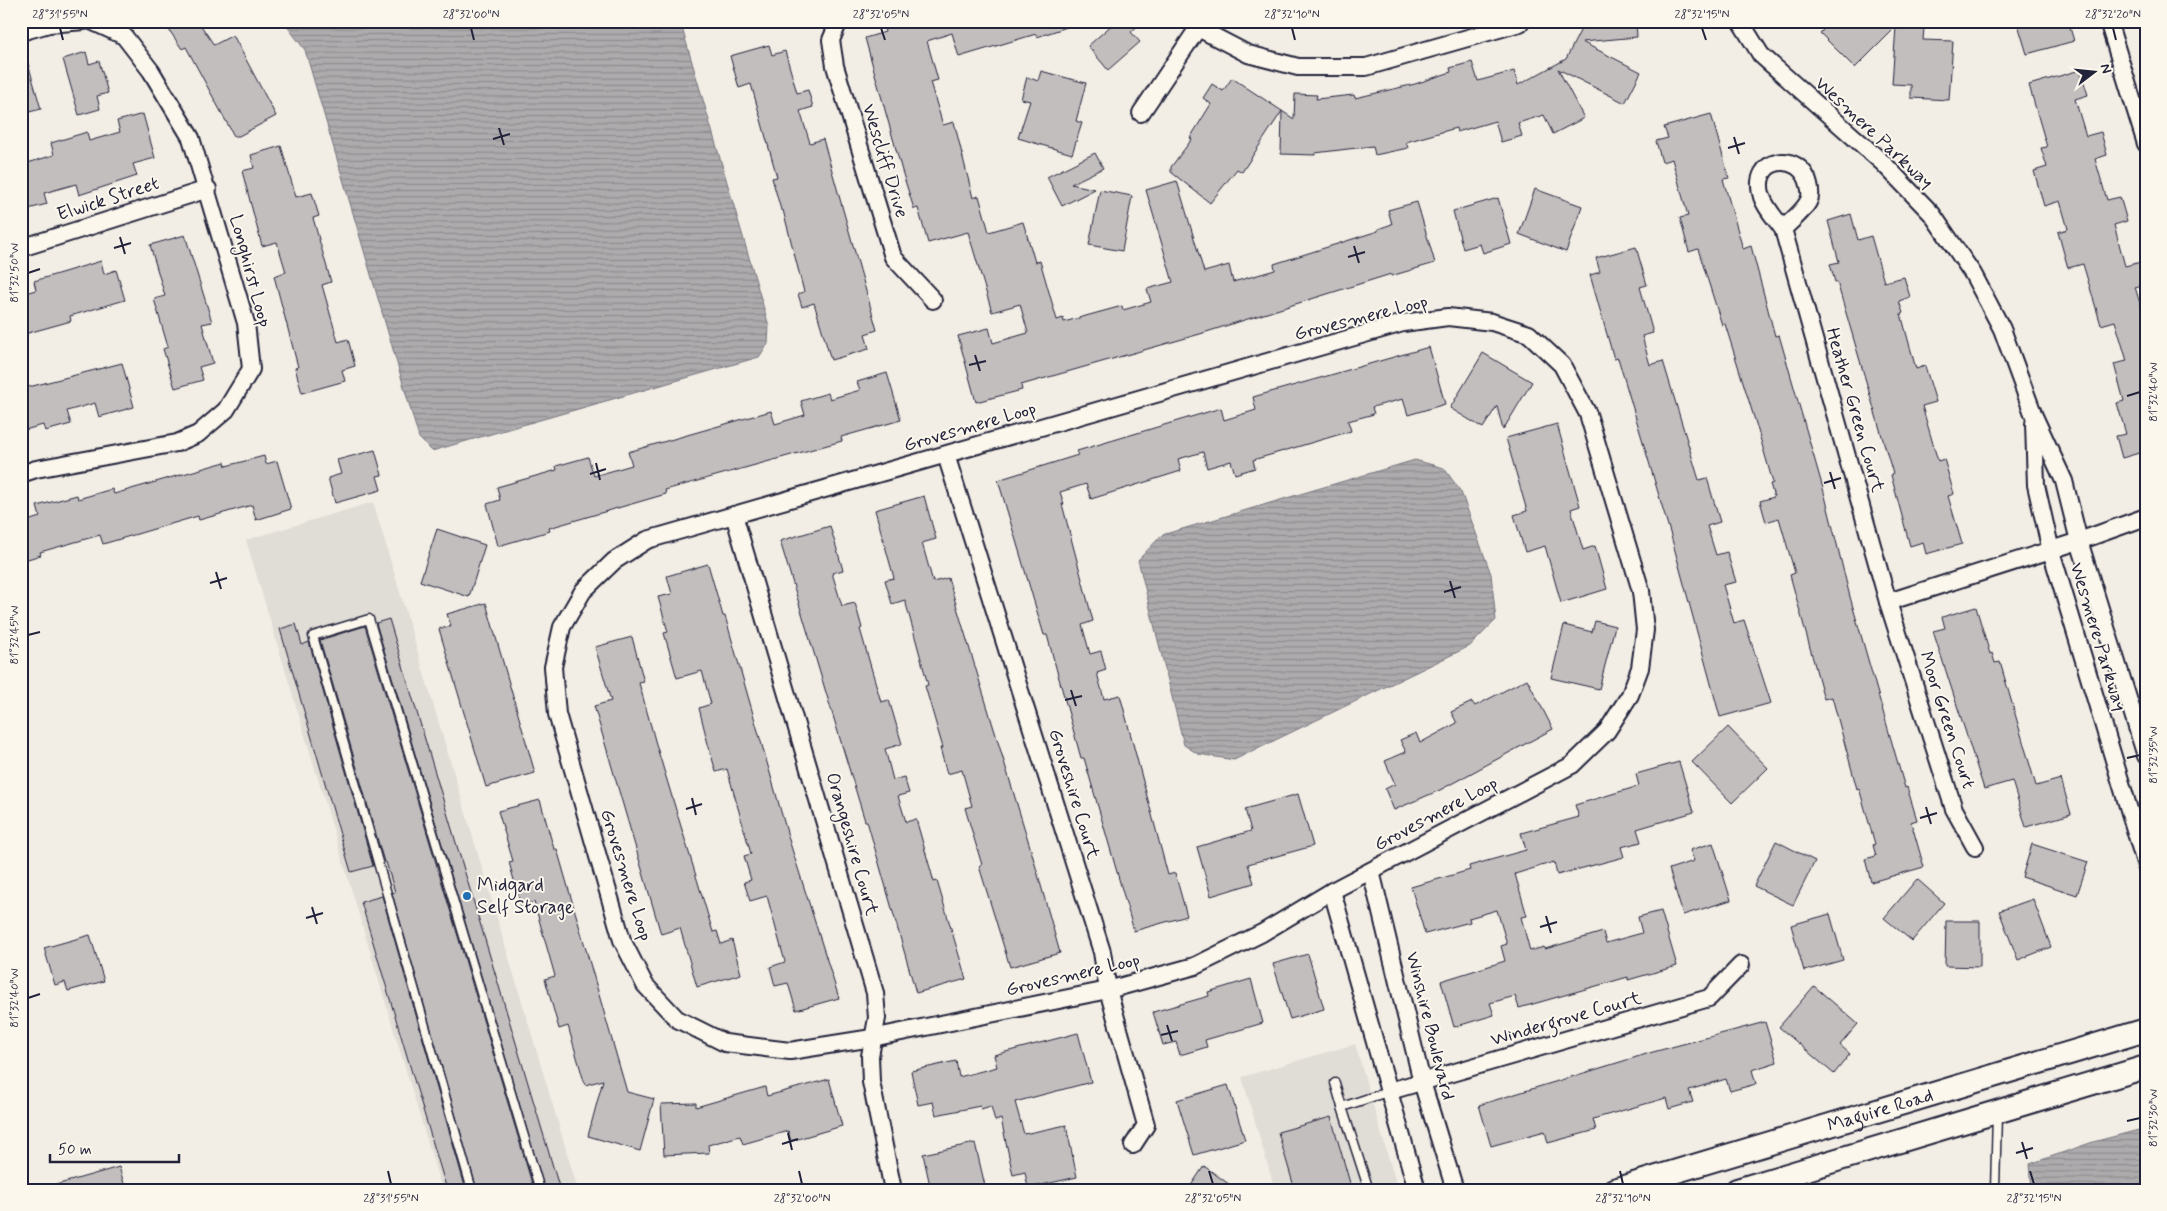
<svg xmlns="http://www.w3.org/2000/svg" width="2167" height="1211" font-family="Mynerve,sans-serif">
  <style>
    .built { fill: #e0dcd6 }
    .water { fill: url(#water-rules); stroke: #76747f }
    .building { fill: #c2bebe; stroke: #22223b }
    .lines { fill: none; stroke-linecap: round; stroke-linejoin: round }
    .lane-casing { stroke: #22223b; stroke-width: 11 }
    .street-casing { stroke: #22223b; stroke-width: 20 }
    .secondary-casing { stroke: #22223b; stroke-width: 26 }
    .lane { stroke: #fbf7ec; stroke-width: 8 }
    .street { stroke: #fbf7ec; stroke-width: 16 }
    .secondary { stroke: #fbf7ec; stroke-width: 22 }
    .ticks { fill: none; stroke: #22223b; stroke-width: 2 }
    .poi-dot { fill: #1f6fb2; stroke: #fbf7ec; stroke-width: 2 }
    .labels { text-anchor: middle; dominant-baseline: central; stroke-width: 4; stroke-linejoin: round; paint-order: stroke }
    .street-label { font-size: 19px; fill: #22223b; stroke: #fbf7ec }
    .poi-label { font-size: 19px; fill: #22223b; stroke: #fbf7ec; text-anchor: start }
    .neatline { fill: none; stroke: #22223b; stroke-width: 2 }
    .ticks-label { font-size: 12px; text-anchor: middle; fill: #22223b }
  </style>
  <defs>
    <pattern id="water-rules" width="6" height="5" patternUnits="userSpaceOnUse" patternTransform="scale(1.25)"><rect width="6" height="5" fill="#aeabad"/><path d="M0 2.5h6" fill="none" stroke="#8d8b8e"/></pattern>
  </defs>
  <rect width="100%" height="100%" fill="#f2eee5"/>
  <filter id="ink" filterUnits="userSpaceOnUse"><feTurbulence type="fractalNoise" baseFrequency=".02" numOctaves="2"/><feDisplacementMap in="SourceGraphic" scale="10" xChannelSelector="R" yChannelSelector="G"/><feConvolveMatrix kernelMatrix="1 2 1 2 8 2 1 2 1" color-interpolation-filters="sRGB"/></filter>
  <g filter="url(#ink)">
    <g class="built">
      <path d="M373,502L578,1190H442L246,540Z"/>
      <path d="M1355,1044L1398,1190H1275L1242,1077Z"/>
    </g>
    <g class="water">
      <path d="M283,21H680L769,326L768,344L759,357L432,451L419,438L305,50Z"/>
      <path d="M1415,460L1444,468L1461,492L1491,574L1496,620L1470,646L1234,760L1198,754L1184,745L1138,560L1162,535Z"/>
      <path d="M2146,1128V1190H2032L2030,1164L2093,1142Z"/>
    </g>
    <g class="building">
      <path d="M163,21H198L214,45L233,35L276,116L239,136H234L186,47L182,49Z"/>
      <path d="M882,21H1076V24L1037,37L1036,34L959,57L952,33L927,41L938,80L930,82L943,125L954,122L973,198L979,196L989,232L1023,222L1035,262L1040,261L1057,320L1063,318L1064,322L1122,306L1123,310L1151,302L1147,289L1173,282L1146,190L1177,181L1204,272L1229,265L1233,282L1275,270L1274,264L1378,231V229L1392,224L1388,210L1417,202L1435,263L1391,276V274L1200,334L1021,385L1022,390L976,402L958,336L989,328L993,343L1028,333L1020,304L992,312L968,232L928,243L918,208L914,209L902,171L865,38L885,32Z"/>
      <path d="M1116,21H1143L1131,32L1140,42L1108,70L1088,46Z"/>
      <path d="M1585,21H1636L1637,37L1582,42L1641,72L1625,103L1558,69L1584,118L1553,134L1544,115L1518,123L1522,136L1501,142L1495,121L1457,132L1456,128L1406,142L1408,148L1375,155L1373,146L1315,153V155L1281,154L1282,111L1242,172L1237,169L1210,203L1171,172V167L1192,139L1190,138L1211,104L1203,98L1212,84L1223,91L1232,78L1294,119L1295,94L1317,95L1316,99L1354,95L1355,98L1415,84L1451,72L1450,68L1472,62L1478,81L1514,71L1518,85L1566,59Z"/>
      <path d="M1832,21H1887L1894,29L1855,68L1820,33Z"/>
      <path d="M2017,21H2068L2074,41L2027,54Z"/>
      <path d="M1896,26L1924,28L1923,40L1953,41L1949,100L1911,98V85L1892,84Z"/>
      <path d="M769,45L772,55L785,51L797,93L808,90L813,107L800,111L810,143L823,139L877,330L865,334L869,349L831,360L814,303L802,307L798,294L804,292L783,210H781L772,178L777,177L751,84L739,88L730,56Z"/>
      <path d="M86,52L89,64L99,61L108,93L97,96L100,109L79,115L63,59Z"/>
      <path d="M25,53L41,109L21,114V54Z"/>
      <path d="M2080,70L2088,95L2075,99L2086,136L2101,132L2107,155L2095,159L2107,200L2120,197L2127,221L2114,225L2125,266L2141,262L2146,280V284L2135,287L2146,323V451L2122,458L2116,436L2126,434L2117,403L2124,401L2114,364L2127,361L2115,321L2101,325L2083,264L2068,268L2058,232L2068,229L2060,201L2044,206L2034,171L2047,167L2041,148L2047,147L2029,85Z"/>
      <path d="M1041,71L1086,83L1076,121L1082,123L1072,154L1018,138L1030,101L1021,99L1027,77L1038,81Z"/>
      <path d="M143,114L155,158L133,164L137,176L79,195L76,184L44,193L47,204L21,211V165L54,155L51,143L87,132L89,141L120,132L117,121Z"/>
      <path d="M1711,114L1729,178L1723,179L1743,249L1751,246L1775,336L1779,335L1824,492L1850,597L1905,788L1907,787L1917,820L1911,822L1924,867L1871,882L1865,859L1876,856L1873,845L1875,844L1859,788L1857,789L1832,697L1824,699L1790,575L1795,573L1779,518L1766,522L1760,501L1774,497L1770,484L1773,483L1757,427L1725,324L1722,325L1698,249L1689,252L1680,218L1688,216L1672,159L1662,162L1656,141L1668,138L1664,127Z"/>
      <path d="M281,146L296,197L312,193L319,216L313,218L331,282L322,285L338,342L348,339L355,366L342,370L345,381L302,393L295,368L298,367L274,276L286,272L277,242L262,246L242,171L254,168L251,155Z"/>
      <path d="M1095,153L1103,168L1071,184L1095,189L1062,206L1047,177Z"/>
      <path d="M1535,189L1582,206L1566,252L1519,234Z"/>
      <path d="M1100,190L1132,196L1122,251L1089,245Z"/>
      <path d="M1498,198L1511,244L1483,253L1480,244L1463,249L1453,211Z"/>
      <path d="M1851,214L1858,240L1871,236L1884,282L1904,277L1910,297L1899,301L1903,313L1901,314L1916,369L1925,366L1936,402L1922,406L1938,461L1944,459L1954,494L1948,496L1962,544L1926,554L1923,542L1910,546L1891,475L1893,474L1837,282H1835L1830,264L1839,262L1828,221Z"/>
      <path d="M185,235L212,322L202,324L213,363L199,367L203,380L175,388L163,349L168,347L154,299L165,296L150,245Z"/>
      <path d="M1636,247L1647,285L1640,287L1653,333L1642,336L1650,365L1663,361L1699,480L1707,478L1720,522L1707,526L1716,555L1727,552L1736,582L1723,585L1734,623L1744,620L1771,703L1720,717L1671,536L1618,358L1614,359L1590,275L1600,272L1596,258Z"/>
      <path d="M101,261L104,274L116,270L125,300L70,316L71,321L21,335V294L36,290L34,281Z"/>
      <path d="M1429,347L1445,404L1408,415L1403,399L1372,407L1374,414L1348,421L1351,431L1253,460L1255,468L1235,474L1231,461L1207,468L1203,452L1178,459L1181,471L1091,499L1086,484L1060,492L1064,504H1062L1093,621L1082,625L1090,654L1101,651L1106,670L1097,673L1104,699L1120,695L1168,875L1175,873L1187,916L1134,931L1084,758H1081L1047,635H1044L998,480L1078,455L1077,451L1221,408L1224,420L1256,410L1253,397Z"/>
      <path d="M1483,353L1532,382L1503,430L1497,406L1483,428L1450,408Z"/>
      <path d="M122,363L134,407L99,417L95,403L67,411L71,424L45,431L43,425L21,431V389Z"/>
      <path d="M887,373L901,420L841,437L842,441L665,490L666,494L549,528L550,531L498,546L487,504L500,500L497,487L557,470L556,466L588,457L594,476L632,465L628,452L771,411L775,424L805,415L801,401L828,393L830,399L860,390L857,382Z"/>
      <path d="M1557,424L1580,506L1571,509L1583,550L1595,546L1607,589L1561,603L1545,546L1525,552L1514,515L1527,511L1506,438Z"/>
      <path d="M375,450L382,475L377,476L381,490L335,503L328,478L341,474L337,460Z"/>
      <path d="M264,456L266,464L277,461L291,509L256,520L252,505L199,520L198,516L103,544L100,535L40,552L41,555L21,561V523L40,517L37,506L77,495L78,499L112,489L114,494L225,462L226,466Z"/>
      <path d="M924,496L936,539L922,543L933,582L948,578L1031,850L1060,953L1010,967L979,866L982,865L965,808L972,806L962,770L947,774L940,748H943L925,686L928,685L905,600L892,604L885,580L894,578L875,510Z"/>
      <path d="M830,526L843,570L832,573L842,606L855,603L862,628L860,629L881,702L889,700L902,744L885,749L893,780L904,777L909,793L898,796L906,822L916,819L934,882L937,881L966,979L916,993L867,821H865L780,541Z"/>
      <path d="M437,529L485,545L469,597L420,581Z"/>
      <path d="M708,564L723,616H725L790,843L839,998L796,1010L788,983L775,986L770,967L785,962L767,896L750,901L744,882L751,880L744,856L751,854L727,769L716,772L708,744L699,708L711,704L702,671L677,678L664,633L668,632L658,597L672,594L667,576Z"/>
      <path d="M486,603L535,773L486,787L439,629L451,626L447,614Z"/>
      <path d="M1976,607L1990,654L1992,653L1995,663L2000,662L2036,786L2061,779L2071,814L2026,827L2012,781L1984,789L1933,631L1945,628L1942,617Z"/>
      <path d="M389,619L560,1190H545L376,623Z"/>
      <path d="M1595,621L1615,626L1599,689L1551,678L1564,625L1592,632Z"/>
      <path d="M296,624L302,645L309,642L373,866L351,872L280,629Z"/>
      <path d="M365,626L534,1190H477L392,893L395,892L386,862H384L320,640Z"/>
      <path d="M632,637L644,682L639,683L656,744L713,932L717,931L721,944L732,940L741,974L697,987L680,928L661,934L594,706L611,701L595,647Z"/>
      <path d="M1527,679L1553,729L1440,790L1394,810L1385,789L1395,784L1385,761L1406,752L1400,740L1416,733L1420,743L1457,723L1451,712L1472,702L1475,706Z"/>
      <path d="M1728,727L1768,768L1732,803L1692,762Z"/>
      <path d="M1679,762L1694,812L1637,829L1641,842L1621,847L1624,857L1557,875L1554,862L1515,874L1527,916L1521,917L1530,951L1544,947L1545,949L1603,932L1606,943L1642,933L1638,917L1661,911L1677,966L1628,980V977L1519,1008L1515,996L1490,1003L1494,1015L1454,1027L1441,981L1505,961L1501,946L1507,944L1497,910L1469,918L1470,922L1425,934L1411,887L1470,870L1469,866L1526,850L1521,833L1579,817L1575,805L1639,786L1636,774Z"/>
      <path d="M1298,794L1313,846L1248,864L1254,883L1211,896L1197,847L1251,831L1245,809Z"/>
      <path d="M540,800L554,849H557L627,1092L654,1099L640,1151L588,1136L603,1080L585,1085L568,1026L559,1029L545,979L555,976L534,902L521,906L509,862L513,861L498,811Z"/>
      <path d="M1776,841L1815,861L1793,905L1754,886Z"/>
      <path d="M1713,843L1731,900L1683,915L1669,869L1694,861L1690,850Z"/>
      <path d="M2032,844L2088,862L2077,895L2022,877Z"/>
      <path d="M1917,879L1944,903L1912,941L1884,918Z"/>
      <path d="M382,896L466,1190H447L361,902Z"/>
      <path d="M2033,899L2051,947L2018,960L1999,911Z"/>
      <path d="M1830,914L1843,960L1804,971L1791,925Z"/>
      <path d="M1946,921H1980V967L1945,966Z"/>
      <path d="M90,935L104,981L68,991L65,982L55,985L44,948Z"/>
      <path d="M1308,954L1324,1009L1290,1019L1273,964Z"/>
      <path d="M1251,979L1263,1023L1205,1040L1207,1047L1180,1055L1176,1042L1163,1045L1153,1012L1209,996L1208,992Z"/>
      <path d="M1814,986L1858,1024L1840,1045L1850,1054L1834,1074L1779,1027Z"/>
      <path d="M1765,1022L1777,1062L1752,1070L1756,1084L1730,1091L1726,1079L1689,1090L1693,1102L1669,1109L1666,1098L1593,1119L1596,1130L1548,1143L1545,1131L1491,1146L1479,1105L1653,1052Z"/>
      <path d="M1078,1033L1091,1082L1015,1102L1024,1134L1066,1125L1077,1177L1028,1188L1025,1172L1013,1175L1001,1119L995,1121L991,1106L981,1109L980,1106L936,1115L933,1102L918,1105L911,1071L956,1061L959,1077L997,1067L994,1055Z"/>
      <path d="M829,1079L842,1126L791,1141L788,1131L743,1144L740,1136L708,1145L709,1153L664,1155L661,1104L696,1103V1107L765,1087L767,1096Z"/>
      <path d="M1228,1085L1245,1140L1194,1155L1177,1100Z"/>
      <path d="M1331,1117L1352,1190H1295L1278,1132Z"/>
      <path d="M975,1143L986,1190H931L923,1154Z"/>
      <path d="M1204,1166L1237,1190H1188Z"/>
      <path d="M119,1167L126,1190H52V1186Z"/>
    </g>
    <g class="lines">
      <g class="lane-casing">
        <g id="lane">
          <path d="M1335,1083L1342,1107"/>
          <path d="M1367,1184L1342,1107L1390,1091"/>
          <path d="M472,1190L313,636L369,619L540,1190"/>
          <path d="M1995,1190L1997,1114"/>
        </g>
      </g>
      <g class="street-casing">
        <g id="street">
          <path d="M839,21L831,40L835,66L893,257L933,300"/>
          <path d="M1191,21L1198,28L1248,54L1298,67H1366L1520,23"/>
          <path d="M1740,21L1761,55L1883,163L1932,214L1973,274L2002,329L2034,416L2064,481L2079,541L2146,756"/>
          <path d="M2108,21L2146,144"/>
          <path d="M21,32L49,24L84,21"/>
          <path d="M1141,113L1198,28"/>
          <path d="M1783,229C1776,219 1766,209 1762,197C1749,157 1801,149 1809,185C1810,189 1811,196 1809,200C1805,210 1791,221 1783,229L1888,602L1954,809L1975,847"/>
          <path d="M21,248L208,189"/>
          <path d="M1448,317L1492,322L1529,334L1562,365L1588,414L1641,591L1645,630L1640,668L1630,695L1607,731L1572,765L1332,891L1262,933L1195,966L1108,990L872,1038L790,1051L725,1043L677,1019L645,985L622,940L557,714L553,667L562,627L583,591L614,561L647,540L1403,323Z"/>
          <path d="M2034,423L2036,485L2051,551L2146,866"/>
          <path d="M946,455L1102,952L1108,990L1146,1125L1133,1145"/>
          <path d="M21,474L36,469L177,443L198,434L226,410L251,369L246,323L191,138L151,71L124,36L91,21"/>
          <path d="M734,515L875,993L877,1018L870,1056L871,1082L893,1190"/>
          <path d="M1888,602L2079,541L2146,517"/>
          <path d="M1371,871L1422,1082L1455,1190"/>
          <path d="M1332,891L1417,1190"/>
          <path d="M1390,1091L1709,998L1741,965"/>
        </g>
      </g>
      <g class="secondary-casing">
        <g id="secondary">
          <path id="s1" d="M1614,1190L2146,1030"/>
          <path d="M1737,1190L2146,1067"/>
        </g>
      </g>
      <use href="#lane" class="lane"/>
      <use href="#street" class="street"/>
      <use href="#secondary" class="secondary"/>
    </g>
  </g>
  <path class="ticks" d="M60,28L63,40M471,28L474,40M881,28L885,40M1292,28L1295,40M1702,28L1706,40M2113,28L2116,40M499,128L504,145M1734,137L1739,154M493,139L510,134M1728,148L1745,143M120,237L125,254M1354,246L1359,263M114,248L131,243M1348,257L1365,252M28,273L40,269M975,355L980,371M969,365L986,361M2127,396L2140,392M596,463L600,480M1830,472L1835,489M590,474L606,469M1824,483L1841,478M216,572L221,589M1450,581L1455,598M210,583L227,578M1444,592L1461,587M28,635L40,632M1071,690L1076,706M1065,700L1082,696M2127,758L2140,755M692,798L696,815M1926,807L1931,824M686,809L702,804M1920,818L1937,813M312,907L317,924M1546,916L1551,933M306,918L323,913M1540,927L1557,922M28,998L40,994M1167,1025L1172,1041M1161,1035L1178,1031M2127,1121L2140,1118M788,1133L792,1150M2022,1142L2027,1159M782,1144L798,1139M2016,1153L2033,1148M388,1171L391,1184M799,1171L802,1184M1209,1171L1213,1184M1620,1171L1623,1184M2030,1171L2034,1184"/>
  <circle class="poi-dot" cx="467" cy="896" r="5"/>
  <g class="labels">
    <g class="street-label">
      <text transform="translate(1874 133) rotate(43)">Wesmere Parkway</text>
      <text transform="translate(885 161) rotate(73)">Wescliff Drive</text>
      <text transform="translate(108 199) rotate(-18)">Elwick Street</text>
      <text transform="translate(250 271) rotate(75)">Longhirst Loop</text>
      <text transform="translate(1361 318) rotate(-14)">Grovesmere Loop</text>
      <text transform="translate(1855 410) rotate(74)">Heather Green Court</text>
      <text transform="translate(970 427) rotate(-16)">Grovesmere Loop</text>
      <text transform="translate(2098 637) rotate(73)">Wesmere Parkway</text>
      <text transform="translate(1947 720) rotate(72)">Moor Green Court</text>
      <text transform="translate(1074 794) rotate(73)">Groveshire Court</text>
      <text transform="translate(1436 814) rotate(-28)">Grovesmere Loop</text>
      <text transform="translate(852 844) rotate(74)">Orangeshire Court</text>
      <text transform="translate(626 875) rotate(73)">Grovesmere Loop</text>
      <text transform="translate(1073 975) rotate(-13)">Grovesmere Loop</text>
      <text transform="translate(1566 1019) rotate(-16)">Windergrove Court</text>
      <text transform="translate(1430 1026) rotate(76)">Winshire Boulevard</text>
      <text stroke="none"><textPath href="#s1" startOffset="278">Maguire Road</textPath></text>
    </g>
    <g class="poi-label">
      <text x="477" y="885">Midgard<tspan x="477" dy="22">Self Storage</tspan></text>
    </g>
  </g>
  <rect width="2167" height="1211" fill="none" stroke="#fbf7ec" stroke-width="55"/>
  <g transform="translate(2094 72) rotate(74)" stroke="#fbf7ec" stroke-width="4" paint-order="stroke">
  <path d="M0-4L9 19L0 12L-9 19Z" fill="#22223b"/>
  <text y="-8" font-size="14" font-weight="bold" text-anchor="middle" fill="#22223b">N</text>
  </g>
  <path d="M50 1154v8h129v-8" fill="none" stroke="#22223b" stroke-width="2.5"/>
  <text x="58" y="1154" font-size="15" fill="#22223b" stroke="#fbf7ec" stroke-width="4" paint-order="stroke">50 m</text>
  <rect x="28" y="28" width="2112" height="1156" class="neatline"/>
  <g class="ticks-label">
    <text x="60" y="18">28°31'55"N</text>
    <text x="471" y="18">28°32'00"N</text>
    <text x="881" y="18">28°32'05"N</text>
    <text x="1292" y="18">28°32'10"N</text>
    <text x="1702" y="18">28°32'15"N</text>
    <text x="2113" y="18">28°32'20"N</text>
    <text transform="translate(14 273) rotate(-90)" y="4">81°32'50"W</text>
    <text transform="translate(2153 392) rotate(-90)" y="4">81°32'40"W</text>
    <text transform="translate(14 635) rotate(-90)" y="4">81°32'45"W</text>
    <text transform="translate(2153 755) rotate(-90)" y="4">81°32'35"W</text>
    <text transform="translate(14 998) rotate(-90)" y="4">81°32'40"W</text>
    <text transform="translate(2153 1118) rotate(-90)" y="4">81°32'30"W</text>
    <text x="391" y="1202">28°31'55"N</text>
    <text x="802" y="1202">28°32'00"N</text>
    <text x="1213" y="1202">28°32'05"N</text>
    <text x="1623" y="1202">28°32'10"N</text>
    <text x="2034" y="1202">28°32'15"N</text>
  </g>
</svg>
